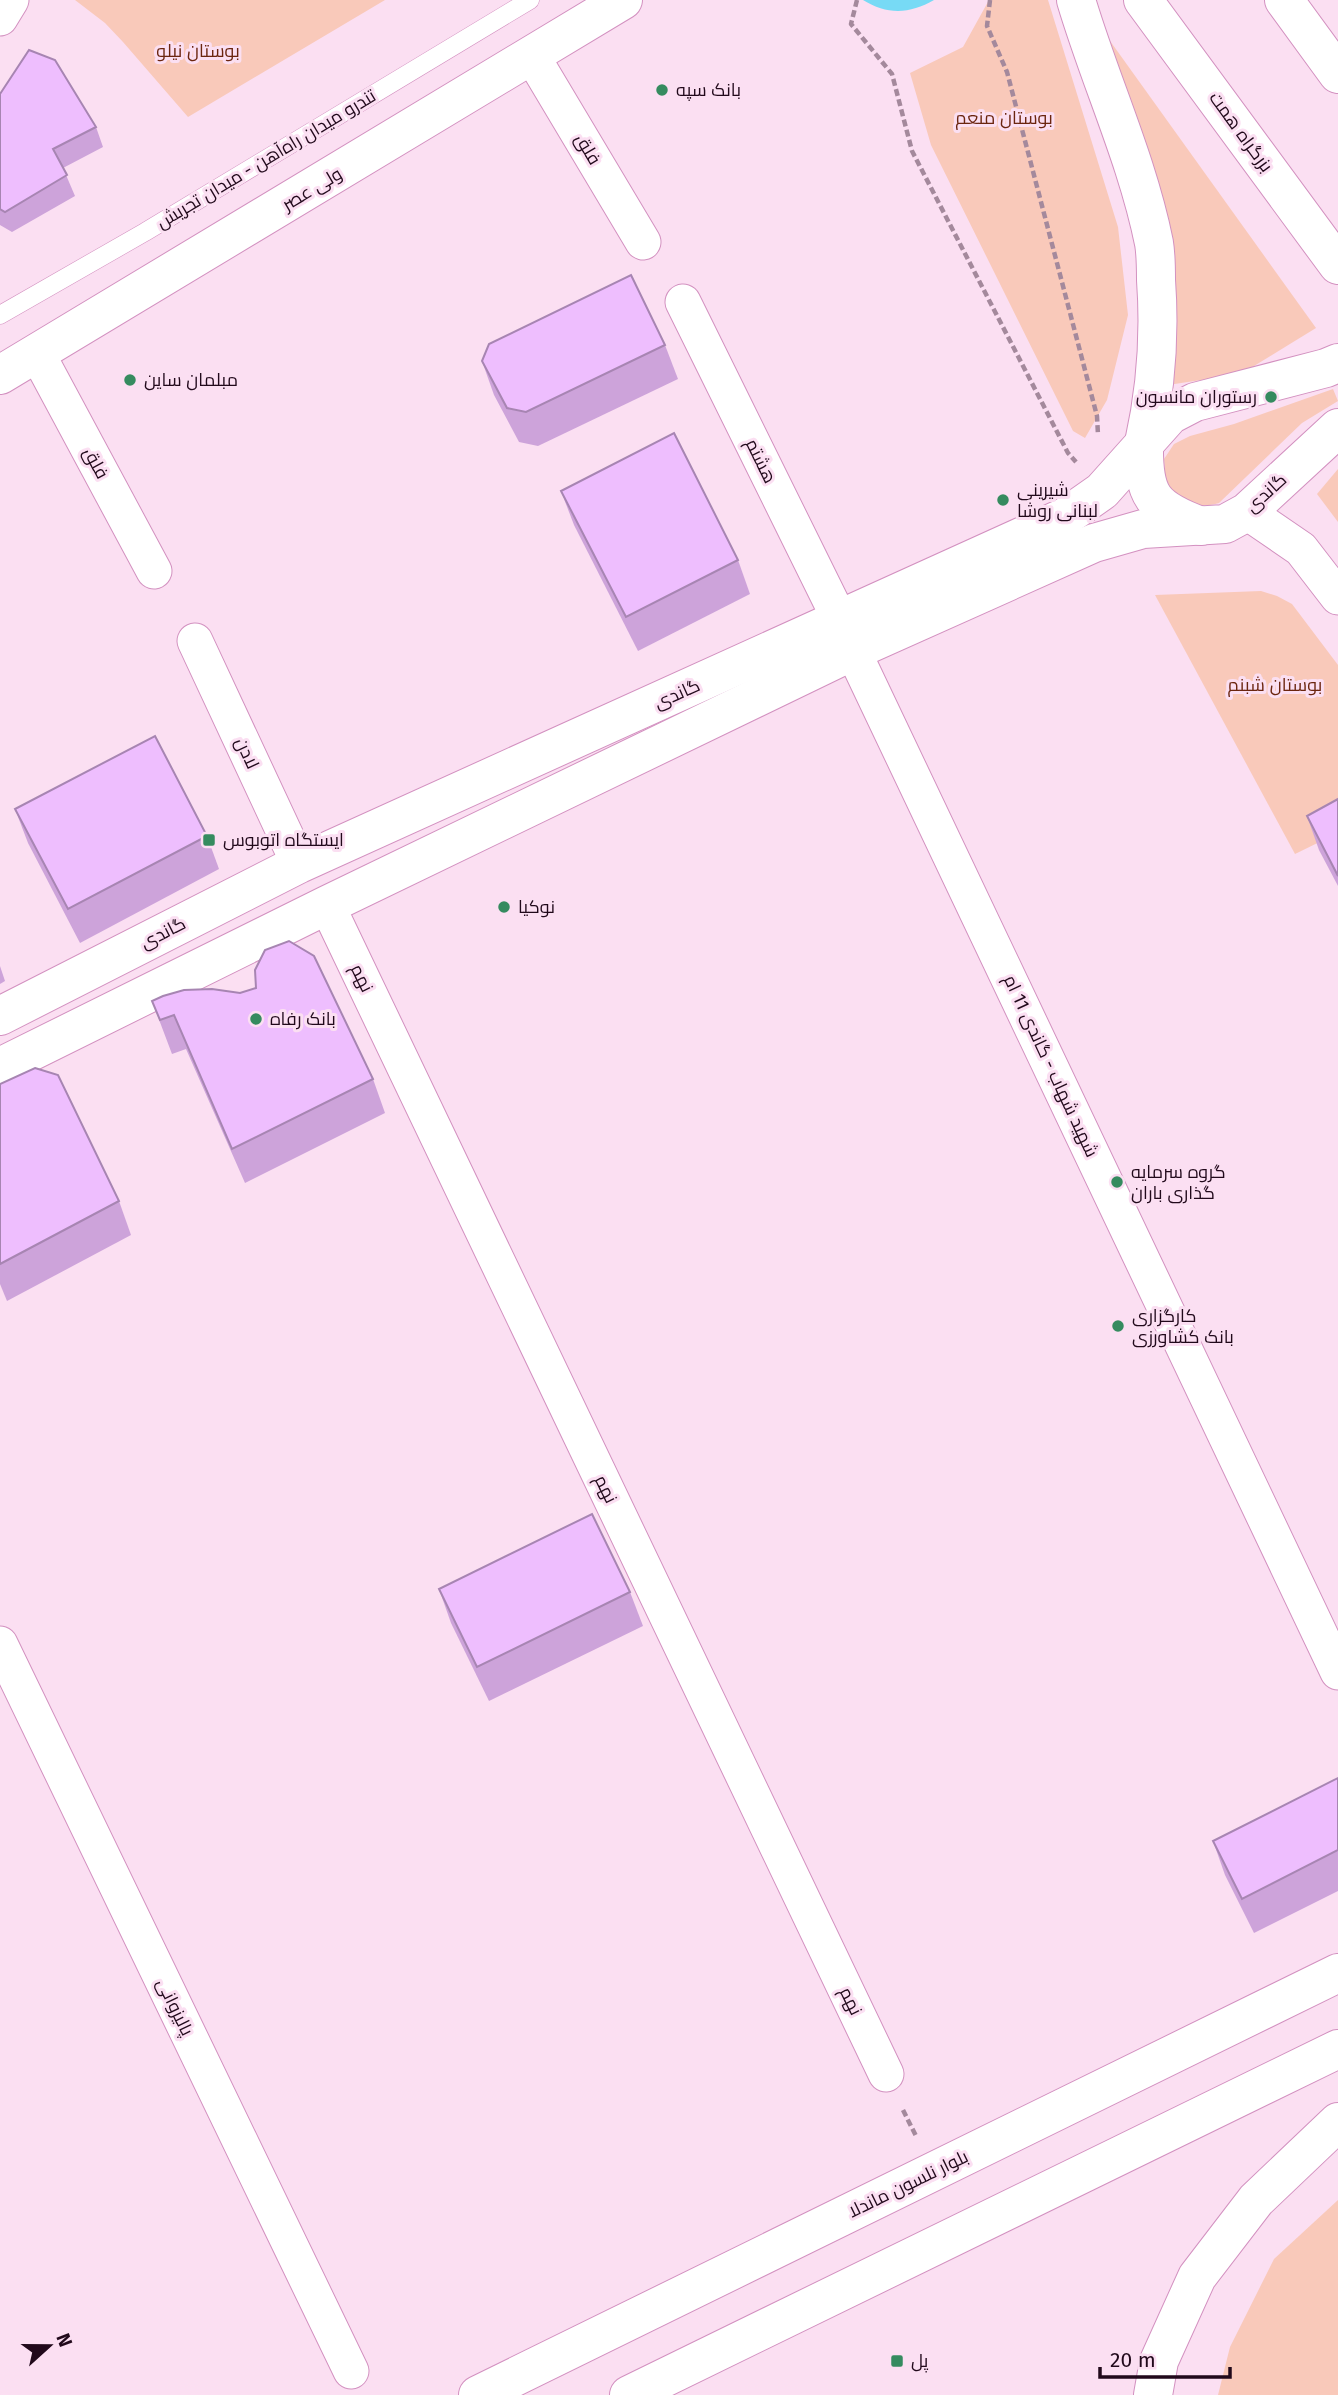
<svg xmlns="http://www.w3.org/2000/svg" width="1338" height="2395" font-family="'Fira Sans',Cairo,sans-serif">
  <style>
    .green { fill: #f9c9ba }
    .water { fill: #77daf5 }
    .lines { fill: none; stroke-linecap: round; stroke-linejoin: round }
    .service-casing { stroke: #d391c0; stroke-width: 19 }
    .minor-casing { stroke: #d391c0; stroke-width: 37 }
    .secondary-casing { stroke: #d391c0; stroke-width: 40 }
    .primary-casing { stroke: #d391c0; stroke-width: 40 }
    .trunk-casing { stroke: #d391c0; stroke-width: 40 }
    .path { stroke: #a4899c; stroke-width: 4.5; stroke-dasharray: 7 3.5; stroke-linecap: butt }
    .service { stroke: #fff; stroke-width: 18 }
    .minor { stroke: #fff; stroke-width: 35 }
    .secondary { stroke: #fff; stroke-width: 38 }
    .primary { stroke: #fff; stroke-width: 38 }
    .trunk { stroke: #fff; stroke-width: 38 }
    .wall { fill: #cda3da }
    .building { fill: #eebefe; stroke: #a785b2; stroke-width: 2 }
    .poi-dot { fill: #358b5f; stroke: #fbdff2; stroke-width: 2.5 }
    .labels { text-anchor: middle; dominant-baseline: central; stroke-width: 6; stroke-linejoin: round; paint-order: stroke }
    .park-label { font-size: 18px; fill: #6b250f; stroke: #fbdff2 }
    .poi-label { font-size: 18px; fill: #21091b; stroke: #fbdff2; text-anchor: start }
    .street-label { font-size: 18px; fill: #21091b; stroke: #fbdff2 }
  </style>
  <rect width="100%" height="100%" fill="#fbdff2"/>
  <g class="green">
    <path d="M75,0H385L188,117L123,42L105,23Z"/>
    <path d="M989,0H1048L1118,227L1128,315L1107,400L1085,438L1073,431L931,145L910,73L963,47Z"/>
    <path d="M1095,20L1316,328L1241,374L1168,385Z"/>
    <path d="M1333,389L1338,401L1302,423L1219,503C1199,509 1175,504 1166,482C1164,475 1165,466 1164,459L1174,444L1190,436L1234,424Z"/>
    <path d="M1338,469V522L1317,494Z"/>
    <path d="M1261,591L1277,596L1292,604L1338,665V833L1295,854L1155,595Z"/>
    <path d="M1338,2200V2395H1218L1230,2347L1274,2259Z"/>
  </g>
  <path class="water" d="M863,0H934C910,14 887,15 863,0Z"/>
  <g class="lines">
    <g class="service-casing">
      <path id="service" d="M0,315L145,232L530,0"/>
    </g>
    <g class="minor-casing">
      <g id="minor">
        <path d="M0,18L11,0"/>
        <path d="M532,56L643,242"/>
        <path d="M683,302L840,620"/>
        <path d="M38,355L154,571"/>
        <path d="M1247,512L1301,549L1338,597"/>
        <path d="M195,641L299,864"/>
        <path d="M853,651L1338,1672"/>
        <path d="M327,905L886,2074"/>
        <path d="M0,1644L351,2371"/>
      </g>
    </g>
    <g class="secondary-casing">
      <g id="secondary">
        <path d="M1144,443C1143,496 1152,508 1201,526"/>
        <path d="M0,1016L299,864L1065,517L1102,491L1170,415L1195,402L1326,368L1338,363"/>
        <path d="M0,1067L327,905L853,651L1094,543L1143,529L1225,524L1247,512L1338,428"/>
        <path d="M478,2395L1338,1973"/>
        <path d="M629,2395L1338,2049"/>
      </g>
    </g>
    <g class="primary-casing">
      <path id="primary" d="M0,375L623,0"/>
    </g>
    <g class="trunk-casing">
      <g id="trunk">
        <path d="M1076,0C1100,81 1137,159 1154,243C1156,255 1156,268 1156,280C1160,335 1156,389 1144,443"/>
        <path d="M1143,0L1338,265"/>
        <path d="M1284,0L1338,74"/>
        <path d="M1153,2395L1159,2361L1197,2277L1256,2200L1338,2122"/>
      </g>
    </g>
    <g class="path">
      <path d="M857,0L851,24L892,74L912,151L1068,453L1076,462"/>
      <path d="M990,0L987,26L1007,72L1097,416L1098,435"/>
      <path d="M903,2110L916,2136"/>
    </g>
    <use href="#service" class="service"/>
    <use href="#minor" class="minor"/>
    <use href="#secondary" class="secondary"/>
    <use href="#primary" class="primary"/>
    <use href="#trunk" class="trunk"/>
  </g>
  <g class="wall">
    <path d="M0,94L96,127L103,147L63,168L75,196L12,232L0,225Z"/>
    <path d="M665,345L678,379L538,446L519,442L494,395L482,361Z"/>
    <path d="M561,491L738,560L750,594L638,651L574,525Z"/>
    <path d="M1338,799V886L1319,850L1307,816Z"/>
    <path d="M15,809L207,836L219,869L80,943L28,843Z"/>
    <path d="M0,966L5,981L0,984Z"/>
    <path d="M152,1001L373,1079L385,1113L245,1183L186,1049L172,1054Z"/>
    <path d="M0,1084L119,1201L131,1235L7,1301L0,1284Z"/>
    <path d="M439,1589L630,1592L643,1626L489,1701L451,1623Z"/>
    <path d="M1338,1778V1891L1254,1933L1225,1875L1213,1841Z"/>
  </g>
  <g class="building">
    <path d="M29,50L55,60L96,127L53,149L67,175L5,212L0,209V94Z"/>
    <path d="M631,275L665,345L526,412L507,408L482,361L489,344Z"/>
    <path d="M674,433L738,560L626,617L561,491Z"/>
    <path d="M155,736L207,836L68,909L15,809Z"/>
    <path d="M1338,799V876L1307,816Z"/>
    <path d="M289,941L314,956L373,1079L232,1149L174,1015L160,1020L152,1001L163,996L184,990L212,989L240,993L256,988L255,970L265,950Z"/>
    <path d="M35,1068L58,1075L119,1201L0,1264V1084Z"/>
    <path d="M592,1514L630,1592L477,1667L439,1589Z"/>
    <path d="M1338,1778V1850L1242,1899L1213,1841Z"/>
  </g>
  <g class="poi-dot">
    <circle cx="662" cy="90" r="7"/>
    <circle cx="130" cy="380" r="7"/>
    <circle cx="1271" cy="397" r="7"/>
    <circle cx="1003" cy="500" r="7"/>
    <rect x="202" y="833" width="14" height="14" rx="3.5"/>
    <circle cx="504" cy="907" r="7"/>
    <circle cx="256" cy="1019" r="7"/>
    <circle cx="1117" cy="1182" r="7"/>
    <circle cx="1118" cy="1326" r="7"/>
    <rect x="890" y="2354" width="14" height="14" rx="3.5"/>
  </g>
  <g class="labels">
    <g class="park-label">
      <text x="198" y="51">بوستان نیلو</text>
      <text x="1004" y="118">بوستان منعم</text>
      <text x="1275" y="685">بوستان شبنم</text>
    </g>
    <g class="poi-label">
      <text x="676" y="90">بانک سپه</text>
      <text x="144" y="380">مبلمان ساین</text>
      <text x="1257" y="397" text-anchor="end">رستوران مانسون</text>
      <text x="1017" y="490">شیرینی<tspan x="1017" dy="21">لبنانی روشا</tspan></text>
      <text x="223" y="840">ایستگاه اتوبوس</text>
      <text x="518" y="907">نوکیا</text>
      <text x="270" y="1019">بانک رفاه</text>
      <text x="1131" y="1172">گروه سرمایه<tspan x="1131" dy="21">گذاری باران</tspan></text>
      <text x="1132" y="1316">کارگزاری<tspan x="1132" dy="21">بانک کشاورزی</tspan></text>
      <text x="911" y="2361">پل</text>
    </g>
    <g class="street-label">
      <text transform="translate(1241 132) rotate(54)">بزرگراه همت</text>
      <text transform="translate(588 149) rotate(59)">فلق</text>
      <text transform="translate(266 159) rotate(-31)">تندرو میدان راه‌آهن - میدان تجریش</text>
      <text transform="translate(312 189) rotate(-31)">ولی عصر</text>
      <text transform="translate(761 461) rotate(64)">هشتم</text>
      <text transform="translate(96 463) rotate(62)">فلق</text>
      <text transform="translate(1266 493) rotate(-42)">گاندی</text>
      <text transform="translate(677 694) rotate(-24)">گاندی</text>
      <text transform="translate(247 753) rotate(65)">لادن</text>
      <text transform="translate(163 933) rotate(-27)">گاندی</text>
      <text transform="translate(362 978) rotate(64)">نهم</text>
      <text transform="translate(1051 1066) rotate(65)">شهید شهاب - گاندی 11 ام</text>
      <text transform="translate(606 1489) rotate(64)">نهم</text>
      <text transform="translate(851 2001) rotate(64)">نهم</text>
      <text transform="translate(175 2007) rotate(64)">پالیزوانی</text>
      <text transform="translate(908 2184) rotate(-26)">بلوار نلسون ماندلا</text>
    </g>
  </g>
  <g transform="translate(49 2346) rotate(69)" stroke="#fbdff2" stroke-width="5" paint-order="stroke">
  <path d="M0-5L12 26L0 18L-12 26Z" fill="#21091b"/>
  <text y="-10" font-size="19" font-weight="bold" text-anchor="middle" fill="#21091b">N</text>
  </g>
  <path d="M1100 2367v10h130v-10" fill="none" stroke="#21091b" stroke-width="3.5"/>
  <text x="1110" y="2367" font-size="21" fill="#21091b" stroke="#fbdff2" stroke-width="5" paint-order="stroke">20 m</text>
</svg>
